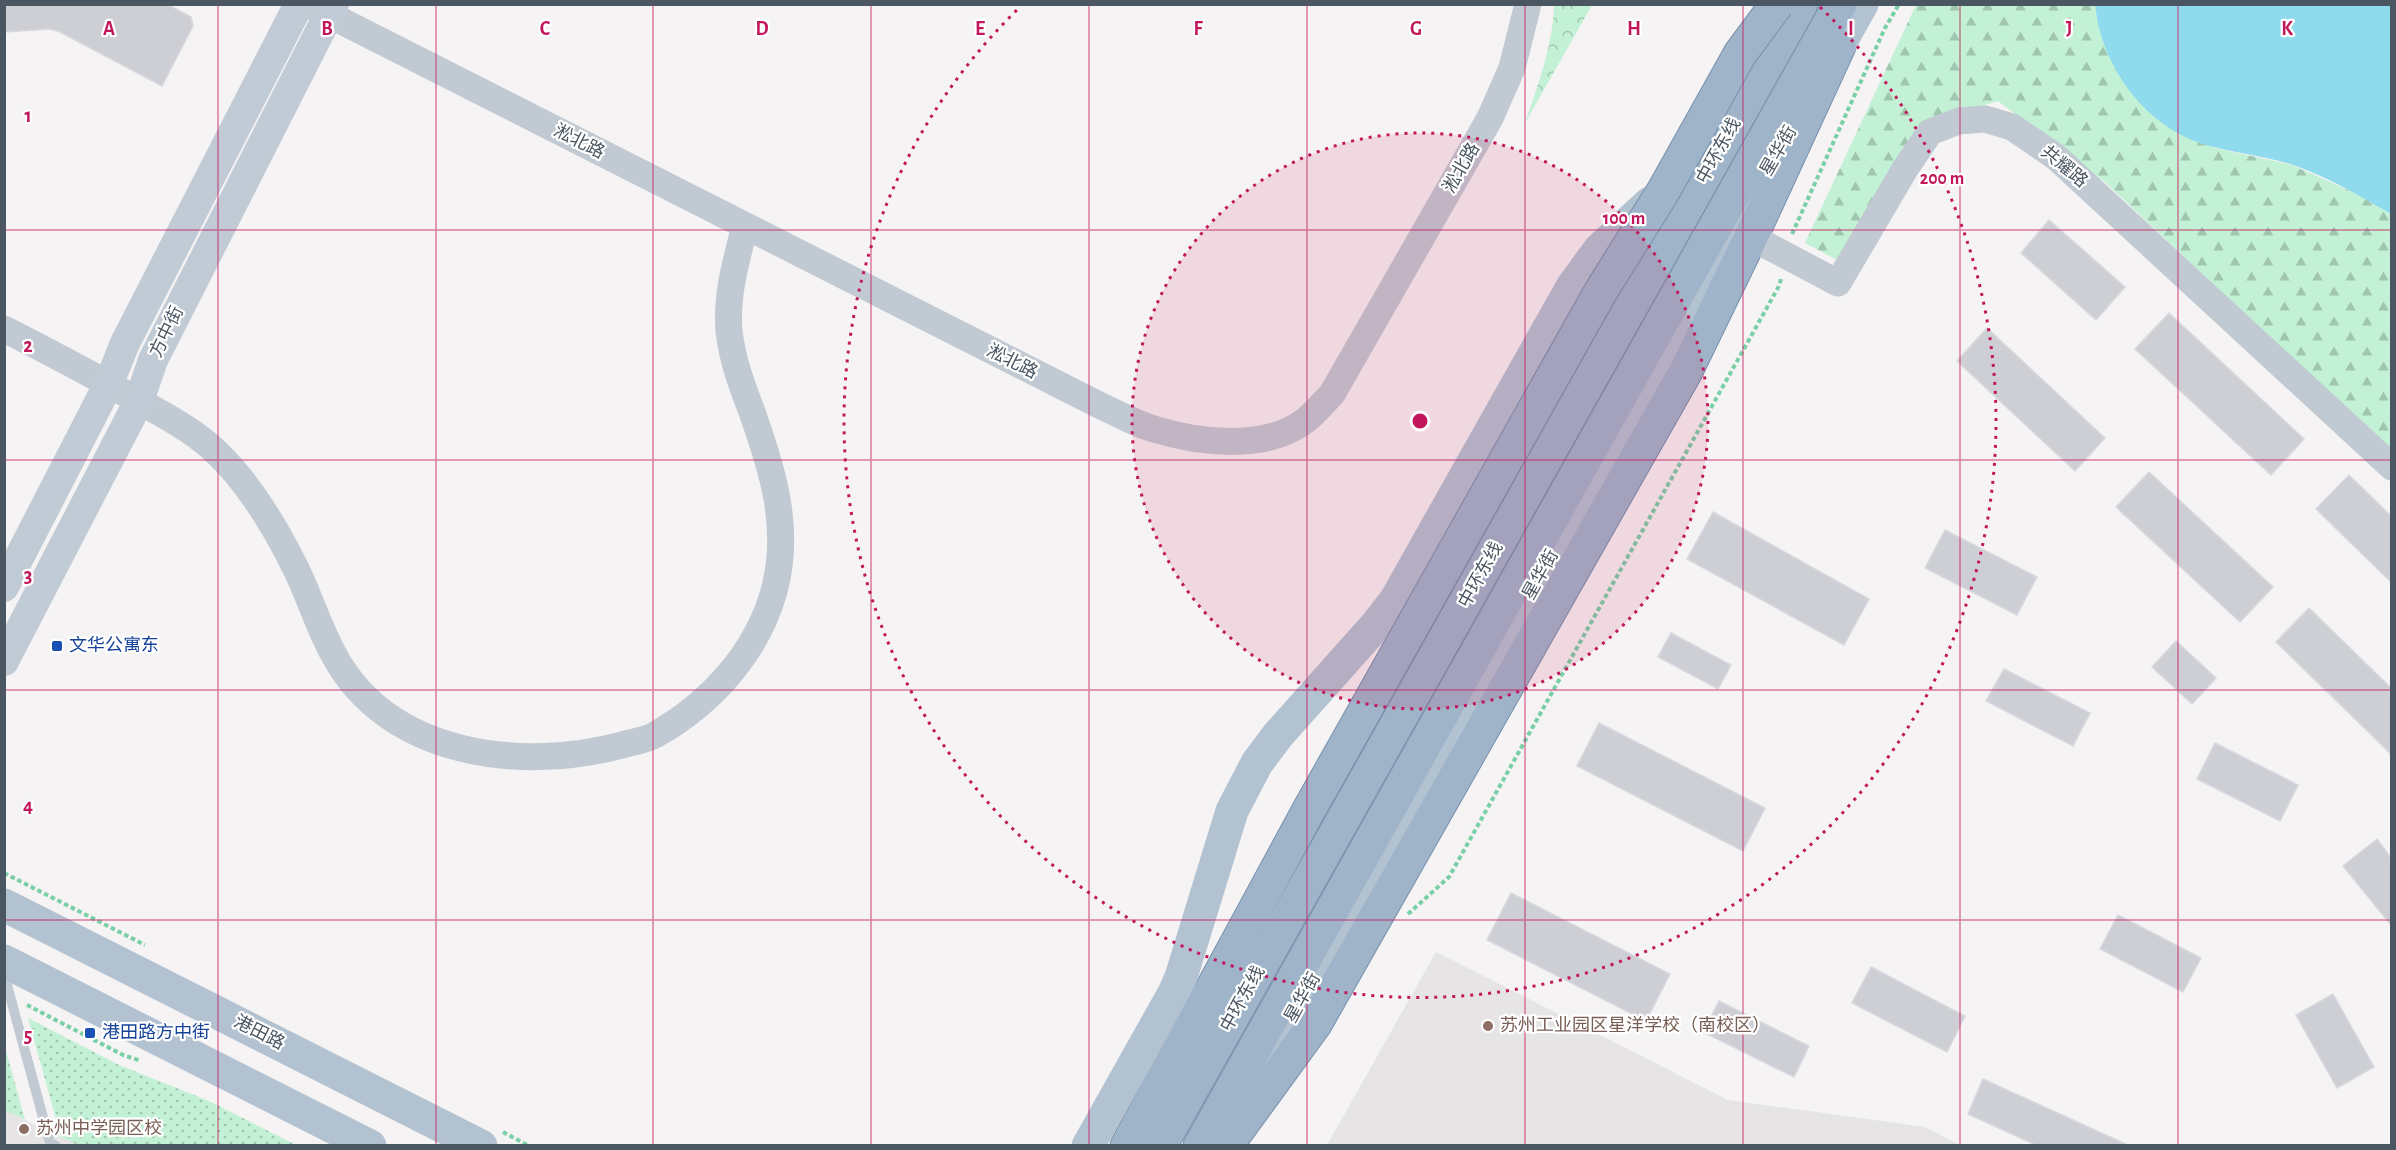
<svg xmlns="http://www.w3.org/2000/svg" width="2396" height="1150" font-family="'Alegreya Sans','Noto Sans SC',sans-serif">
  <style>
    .education { fill: #e6e4e5 }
    .grass { fill: url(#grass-dots) }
    .forest { fill: url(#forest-firs) }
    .park { fill: url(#park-crowns) }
    .water { fill: #90daee }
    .building { fill: #cdcfd5; stroke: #d7d9de; stroke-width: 1.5 }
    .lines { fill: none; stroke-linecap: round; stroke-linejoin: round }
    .trunk-casing { stroke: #7690ad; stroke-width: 35 }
    .path { stroke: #7ad0a6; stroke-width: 4; stroke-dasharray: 4.5 3; stroke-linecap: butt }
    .service { stroke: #c1cad2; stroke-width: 10 }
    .tertiary { stroke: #c1cad2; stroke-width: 27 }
    .secondary { stroke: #c1cbd6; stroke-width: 30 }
    .primary { stroke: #b3c2d1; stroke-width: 33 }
    .trunk { stroke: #9fb4c9; stroke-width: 33 }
    .trunk-bridge-casing { stroke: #7690ad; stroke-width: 35; stroke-linecap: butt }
    .trunk-bridge { stroke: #9fb4c9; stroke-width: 33 }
    .grid { fill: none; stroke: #c2185b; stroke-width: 1.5; stroke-opacity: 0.55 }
    .ring { fill: none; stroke: #c2185b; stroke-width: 3; stroke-dasharray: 3 6 }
    .transit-dot { fill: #1a4fb4; stroke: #fff; stroke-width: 2 }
    .education-dot { fill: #8d6e63; stroke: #fff; stroke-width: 2 }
    .labels { text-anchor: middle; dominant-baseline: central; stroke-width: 4.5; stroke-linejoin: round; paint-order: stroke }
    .street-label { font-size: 18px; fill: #4a5661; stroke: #fff }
    .transit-label { font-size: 18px; fill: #164399; stroke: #fff; text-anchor: start }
    .education-label { font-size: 18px; fill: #785e54; stroke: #fff; text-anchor: start }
    .grid-label { font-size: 20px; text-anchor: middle; font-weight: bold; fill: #c2185b; stroke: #fff; stroke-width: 4.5; stroke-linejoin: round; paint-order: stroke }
    .centre { fill: #c2185b; stroke: #fff; stroke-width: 3 }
    .ring-label { font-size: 18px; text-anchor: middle; font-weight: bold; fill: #c2185b; stroke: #fff; stroke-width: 4.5; stroke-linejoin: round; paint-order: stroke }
  </style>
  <defs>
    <pattern id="grass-dots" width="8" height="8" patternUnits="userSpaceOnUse" patternTransform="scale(1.5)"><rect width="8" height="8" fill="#c3f1d5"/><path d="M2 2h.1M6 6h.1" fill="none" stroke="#a0c6b0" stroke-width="1.8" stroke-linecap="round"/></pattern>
    <pattern id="forest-firs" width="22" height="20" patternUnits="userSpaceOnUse" patternTransform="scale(1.5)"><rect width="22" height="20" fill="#c3f1d5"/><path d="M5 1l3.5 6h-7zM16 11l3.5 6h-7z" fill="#a0c6b0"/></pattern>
    <pattern id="park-crowns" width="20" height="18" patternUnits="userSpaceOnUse" patternTransform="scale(1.5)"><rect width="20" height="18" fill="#c3f1d5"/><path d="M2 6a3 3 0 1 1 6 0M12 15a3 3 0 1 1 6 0" fill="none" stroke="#a0c6b0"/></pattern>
  </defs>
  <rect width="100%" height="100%" fill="#f5f3f3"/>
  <g class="education">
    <path d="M1436,952L1728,1100L1925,1127L1960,1145H1327Z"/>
    <path d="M4,1110L61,1137L78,1145H5Z"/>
  </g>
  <g class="grass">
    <path d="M28,1018L119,1065L209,1101L296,1145H78L61,1137Z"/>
    <path d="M4,1047H5L25,1120L5,1110Z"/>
  </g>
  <path class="forest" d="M1916,5H2095L2096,15L2112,63L2124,83L2142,105L2183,135L2215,148L2292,165L2355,193L2391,214V452L2106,183L1998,101L1929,122L1841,262L1805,243Z"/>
  <path class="park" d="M1554,5H1592L1525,123C1538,85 1553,45 1554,5Z"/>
  <path class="water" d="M2095,5H2391V214C2360,196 2328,177 2293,165C2263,155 2230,153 2200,143C2142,123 2101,64 2095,5Z"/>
  <g class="building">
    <path d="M4,4H167L191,17L193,26L162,86L60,32L50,29L4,32Z"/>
    <path d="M2049,220L2125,287L2096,320L2021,253Z"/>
    <path d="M2169,313L2304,439L2271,475L2135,349Z"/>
    <path d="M1987,328L2105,438L2075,471L1957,361Z"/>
    <path d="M2149,472L2273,587L2240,622L2116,507Z"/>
    <path d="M2349,475L2391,516V582L2316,509Z"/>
    <path d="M1713,512L1869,599L1844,645L1687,559Z"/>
    <path d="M1945,530L2037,577L2017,615L1925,568Z"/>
    <path d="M2309,608L2391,688V754L2276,642Z"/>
    <path d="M1671,633L1731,665L1718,689L1658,657Z"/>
    <path d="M2176,641L2216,678L2192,704L2152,667Z"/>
    <path d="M2004,669L2090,713L2073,746L1986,701Z"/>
    <path d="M1599,723L1765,808L1743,851L1577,766Z"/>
    <path d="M2215,743L2298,785L2280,821L2197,779Z"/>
    <path d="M2377,839L2391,858V925L2343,866Z"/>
    <path d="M1511,893L1670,974L1646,1021L1487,940Z"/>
    <path d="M2118,915L2201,958L2183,992L2100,949Z"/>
    <path d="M1871,967L1965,1016L1947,1052L1852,1003Z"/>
    <path d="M2333,994L2374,1067L2337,1088L2296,1015Z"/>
    <path d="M1719,1001L1809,1046L1794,1077L1703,1032Z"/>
    <path d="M1983,1079L2130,1146H2038L1968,1114Z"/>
  </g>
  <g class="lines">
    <g class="trunk-casing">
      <g id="trunk">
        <path d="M1127,1146L1310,808"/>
        <path d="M1160,1146L1801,4"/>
        <path d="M1200,1146L1840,4"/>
        <path d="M1226,1146L1315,1024L1686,371L1751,237L1839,46"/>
      </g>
    </g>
    <g class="path">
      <path d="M1792,234L1885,28L1899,4"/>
      <path d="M4,873L145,945"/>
      <path d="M1408,914L1449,877L1779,286L1781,279"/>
      <path d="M27,1005L123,1055L141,1061"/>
      <path d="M503,1132L529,1146"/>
    </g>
    <path class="service" d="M4,974L50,1143L56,1146"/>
    <g class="tertiary">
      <path d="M308,4L1099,405C1117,413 1135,424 1154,429C1198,443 1267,451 1306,420C1315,413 1324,402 1332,394L1490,118L1512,68L1528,4"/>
      <path d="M1736,227L1751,237L1838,283L1905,169L1930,132L1959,121L1985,119L2012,127L2056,157L2392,467"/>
      <path d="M4,329C51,353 97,377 142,403C166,416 192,430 213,449C248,481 276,528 297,571C310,598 319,628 334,655C388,756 521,772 622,745C633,742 646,740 655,735C710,704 757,653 774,591C791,529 773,471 752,412C742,386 732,359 729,331C726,295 736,261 745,226"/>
    </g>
    <g class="secondary">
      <path d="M4,587L109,383L125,343L299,4"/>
      <path d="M4,661L139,401L153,360L334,4"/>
    </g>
    <g class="primary">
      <path d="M1824,72L1862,4"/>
      <path d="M4,905L481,1146"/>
      <path d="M4,961L370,1146"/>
      <path d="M1246,1099L1765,177"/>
      <path d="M1088,1146L1174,993L1181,977L1232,811L1257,763L1278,735L1377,624L1395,601L1572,287L1599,250L1650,203"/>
    </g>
    <use href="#trunk" class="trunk"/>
    <g class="trunk-bridge-casing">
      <path id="trunk-bridge" d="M1310,808L1601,291L1664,190L1740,54L1777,4"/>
    </g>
    <use href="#trunk-bridge" class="trunk-bridge"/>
  </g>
  <path class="grid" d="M218,4V1146M436,4V1146M653,4V1146M871,4V1146M1089,4V1146M1307,4V1146M1525,4V1146M1743,4V1146M1960,4V1146M2178,4V1146M4,230H2392M4,460H2392M4,690H2392M4,920H2392"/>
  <circle cx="1420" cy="421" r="288" fill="#c2185b" fill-opacity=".12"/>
  <g class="ring">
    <circle cx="1420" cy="421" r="288"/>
    <path d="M1820 7A576 576 0 1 1 1020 7"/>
  </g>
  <g class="transit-dot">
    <rect x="51" y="640" width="12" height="12" rx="3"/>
    <rect x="84" y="1027" width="12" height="12" rx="3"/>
  </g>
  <g class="education-dot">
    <circle cx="1488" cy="1026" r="6"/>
    <circle cx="24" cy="1129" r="6"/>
  </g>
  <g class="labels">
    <g class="street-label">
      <text transform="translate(579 142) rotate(27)">淞北路</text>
      <text transform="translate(1719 151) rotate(-61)">中环东线</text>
      <text transform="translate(1779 151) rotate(-60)">星华街</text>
      <text transform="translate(2064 167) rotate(40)">共耀路</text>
      <text transform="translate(1462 168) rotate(-60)">淞北路</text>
      <text transform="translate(167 332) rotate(-64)">方中街</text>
      <text transform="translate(1012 362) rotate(27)">淞北路</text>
      <text transform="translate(1481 575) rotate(-61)">中环东线</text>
      <text transform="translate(1541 575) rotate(-61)">星华街</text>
      <text transform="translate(1303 998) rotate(-61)">星华街</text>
      <text transform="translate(1243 999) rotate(-61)">中环东线</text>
      <text transform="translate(259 1033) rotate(27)">港田路</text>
    </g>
    <g class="transit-label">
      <text x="69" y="646">文华公寓东</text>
      <text x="102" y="1033">港田路方中街</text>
    </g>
    <g class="education-label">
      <text x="1500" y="1026">苏州工业园区星洋学校（南校区）</text>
      <text x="36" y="1129">苏州中学园区校</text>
    </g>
  </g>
  <g class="grid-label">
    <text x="109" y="35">A</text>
    <text x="327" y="35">B</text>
    <text x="545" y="35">C</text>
    <text x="762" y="35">D</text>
    <text x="980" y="35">E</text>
    <text x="1198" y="35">F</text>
    <text x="1416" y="35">G</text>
    <text x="1634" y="35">H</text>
    <text x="1851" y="35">I</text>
    <text x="2069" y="35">J</text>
    <text x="2287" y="35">K</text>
    <text x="28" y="122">1</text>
    <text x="28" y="352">2</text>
    <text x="28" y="582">3</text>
    <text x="28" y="812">4</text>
    <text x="28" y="1042">5</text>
  </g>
  <circle cx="1420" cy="421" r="9" class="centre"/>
  <g class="ring-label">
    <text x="1942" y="184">200 m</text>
    <text x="1624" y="224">100 m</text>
  </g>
  <rect width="2396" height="1150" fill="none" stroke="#4a5661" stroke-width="12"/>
</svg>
